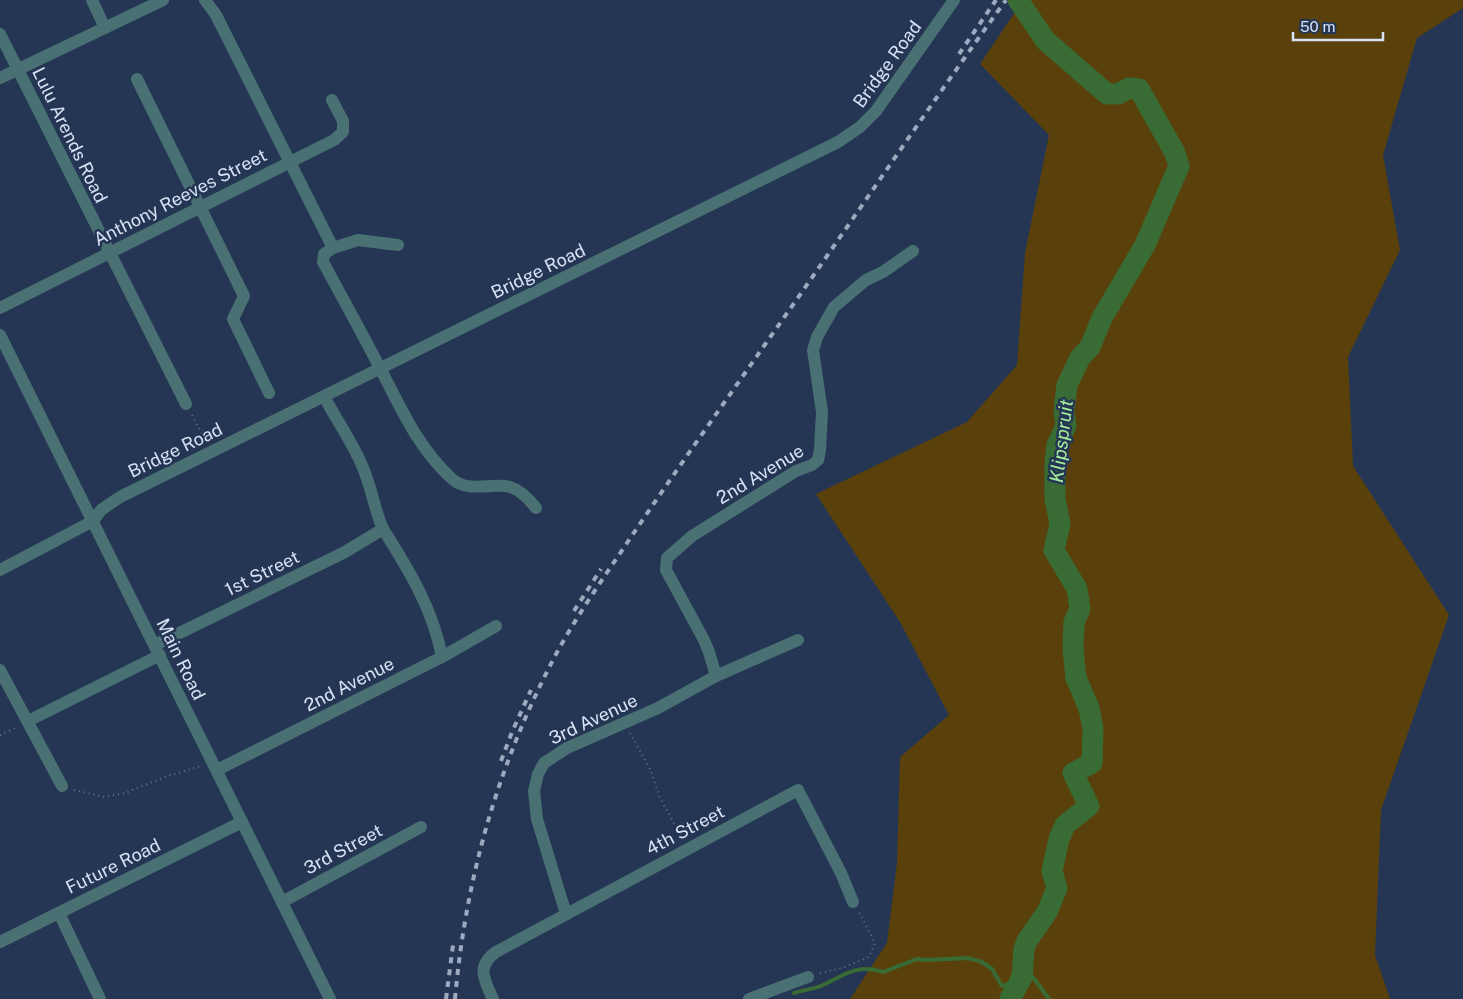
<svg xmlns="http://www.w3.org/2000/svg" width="1463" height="999" font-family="'Public Sans',sans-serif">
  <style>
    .green { fill: #5a410b }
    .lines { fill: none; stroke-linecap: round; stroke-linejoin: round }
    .stream { stroke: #396b34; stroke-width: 4 }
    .river { stroke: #396b34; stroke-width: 21 }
    .path { stroke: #65748e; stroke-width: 2; stroke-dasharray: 1 4; stroke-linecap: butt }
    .minor { stroke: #497174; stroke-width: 12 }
    .rail { stroke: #9ca9bf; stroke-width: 4; stroke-dasharray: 6 6; stroke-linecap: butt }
    .labels { text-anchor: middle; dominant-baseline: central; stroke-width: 5; stroke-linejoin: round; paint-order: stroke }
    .street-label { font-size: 18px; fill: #d7e2f5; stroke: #253654 }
    .water-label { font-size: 19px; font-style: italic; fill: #a3ec9b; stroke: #253654 }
  </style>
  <rect width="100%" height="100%" fill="#253654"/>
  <path class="green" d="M1023,0H1463V8L1417,38L1383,155L1400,250L1348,357L1353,466L1449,615L1381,810L1375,955L1390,999H850L887,943L897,863L900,757L949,715L900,622L816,494L967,422L1017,365L1025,253L1049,135L980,64Z"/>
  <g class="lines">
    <g class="stream">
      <path d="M1020,3L1026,0"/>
      <path d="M1023,964L1049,999"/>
      <path d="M794,993C803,990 813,989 821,986C843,976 857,963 883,972L917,959L926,960L968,958L982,962L992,969L1002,986L1021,980"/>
    </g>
    <path class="river" d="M1010,999L1022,977L1024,949L1027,941L1047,912L1057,888L1052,871L1059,839L1065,825L1089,806L1073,773L1092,763L1093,729L1089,708L1076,678L1073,649L1074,622L1080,609L1077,589L1054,550L1060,524L1055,499V463L1057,445L1066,426L1064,411L1067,385L1080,358L1090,347L1102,318L1145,245L1179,166L1175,153L1139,89L1129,88L1118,94H1107L1045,40L1018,0"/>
    <g class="path">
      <path d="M192,415L205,441"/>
      <path d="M630,733L651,771L660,798L682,838"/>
      <path d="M0,735L17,727"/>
      <path d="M74,790L104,797L125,793L165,777L201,766"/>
      <path d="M820,973L842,968L869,957L875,943L859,912"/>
    </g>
    <g class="minor">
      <path d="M92,0L105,28"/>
      <path d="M205,0L216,15L333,248"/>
      <path d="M0,34L186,404"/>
      <path d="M0,78L163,0"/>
      <path d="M137,79L244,296L233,319L269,393"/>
      <path d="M398,245L358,240L333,248L324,254L323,262C342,297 362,333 381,370C402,410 417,446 451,478C468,494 490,482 510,487C521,490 529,499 536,508"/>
      <path d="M0,308L334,140L343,132V121L332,100"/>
      <path d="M0,335L330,999"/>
      <path d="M324,396C337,422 355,445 365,473C372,491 375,511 383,529C409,570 433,609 442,657"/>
      <path d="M0,570L93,521L101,510L120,497L838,142L860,127L876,111L954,0"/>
      <path d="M155,645L345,552L383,529"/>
      <path d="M0,670L62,786"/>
      <path d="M716,676L709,652L704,640L666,570L667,558L692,536L796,471L812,465L818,460L820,450L822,412L813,350L817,337L834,307L866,280L883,272L913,251"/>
      <path d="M28,721L160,655"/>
      <path d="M217,770L442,657L496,626"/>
      <path d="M282,902L421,827"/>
      <path d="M59,913L100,999"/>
      <path d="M566,914L537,819L534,791L538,774L544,763L567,748L658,708L716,676L798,640"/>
      <path d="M0,942L242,822"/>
      <path d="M493,999C484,980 476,966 496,952L798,790L841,873L853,902"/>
      <path d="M749,999L808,977"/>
    </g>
    <g class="rail">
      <path d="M959,54L996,0"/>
      <path d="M574,611L601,569"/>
      <path d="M501,761L512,732L531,690"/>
      <path d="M446,999L453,945"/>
      <path d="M455,999C466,876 498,765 555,656C576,617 602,580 627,543C672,476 720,409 766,343C847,229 924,113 1006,0"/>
    </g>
  </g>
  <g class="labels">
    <g class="street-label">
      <text transform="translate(887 64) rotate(-54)">Bridge Road</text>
      <text transform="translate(70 135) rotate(64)">Lulu Arends Road</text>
      <text transform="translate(180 197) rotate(-27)">Anthony Reeves Street</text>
      <text transform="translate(538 271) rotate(-26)">Bridge Road</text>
      <text transform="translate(175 450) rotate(-26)">Bridge Road</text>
      <text transform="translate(760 474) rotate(-31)">2nd Avenue</text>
      <text transform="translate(262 573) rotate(-26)">1st Street</text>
      <text transform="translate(181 659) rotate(64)">Main Road</text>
      <text transform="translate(349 684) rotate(-27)">2nd Avenue</text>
      <text transform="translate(593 719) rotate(-25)">3rd Avenue</text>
      <text transform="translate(685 830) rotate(-28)">4th Street</text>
      <text transform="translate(343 849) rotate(-28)">3rd Street</text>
      <text transform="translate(113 866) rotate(-26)">Future Road</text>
    </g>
    <g class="water-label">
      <text transform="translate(1061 441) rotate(-83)">Klipspruit</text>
    </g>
  </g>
  <path d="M1293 32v8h90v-8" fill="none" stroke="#d7e2f5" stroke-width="2.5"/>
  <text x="1300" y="32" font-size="15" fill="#d7e2f5" stroke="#253654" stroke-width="4" paint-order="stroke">50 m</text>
</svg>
